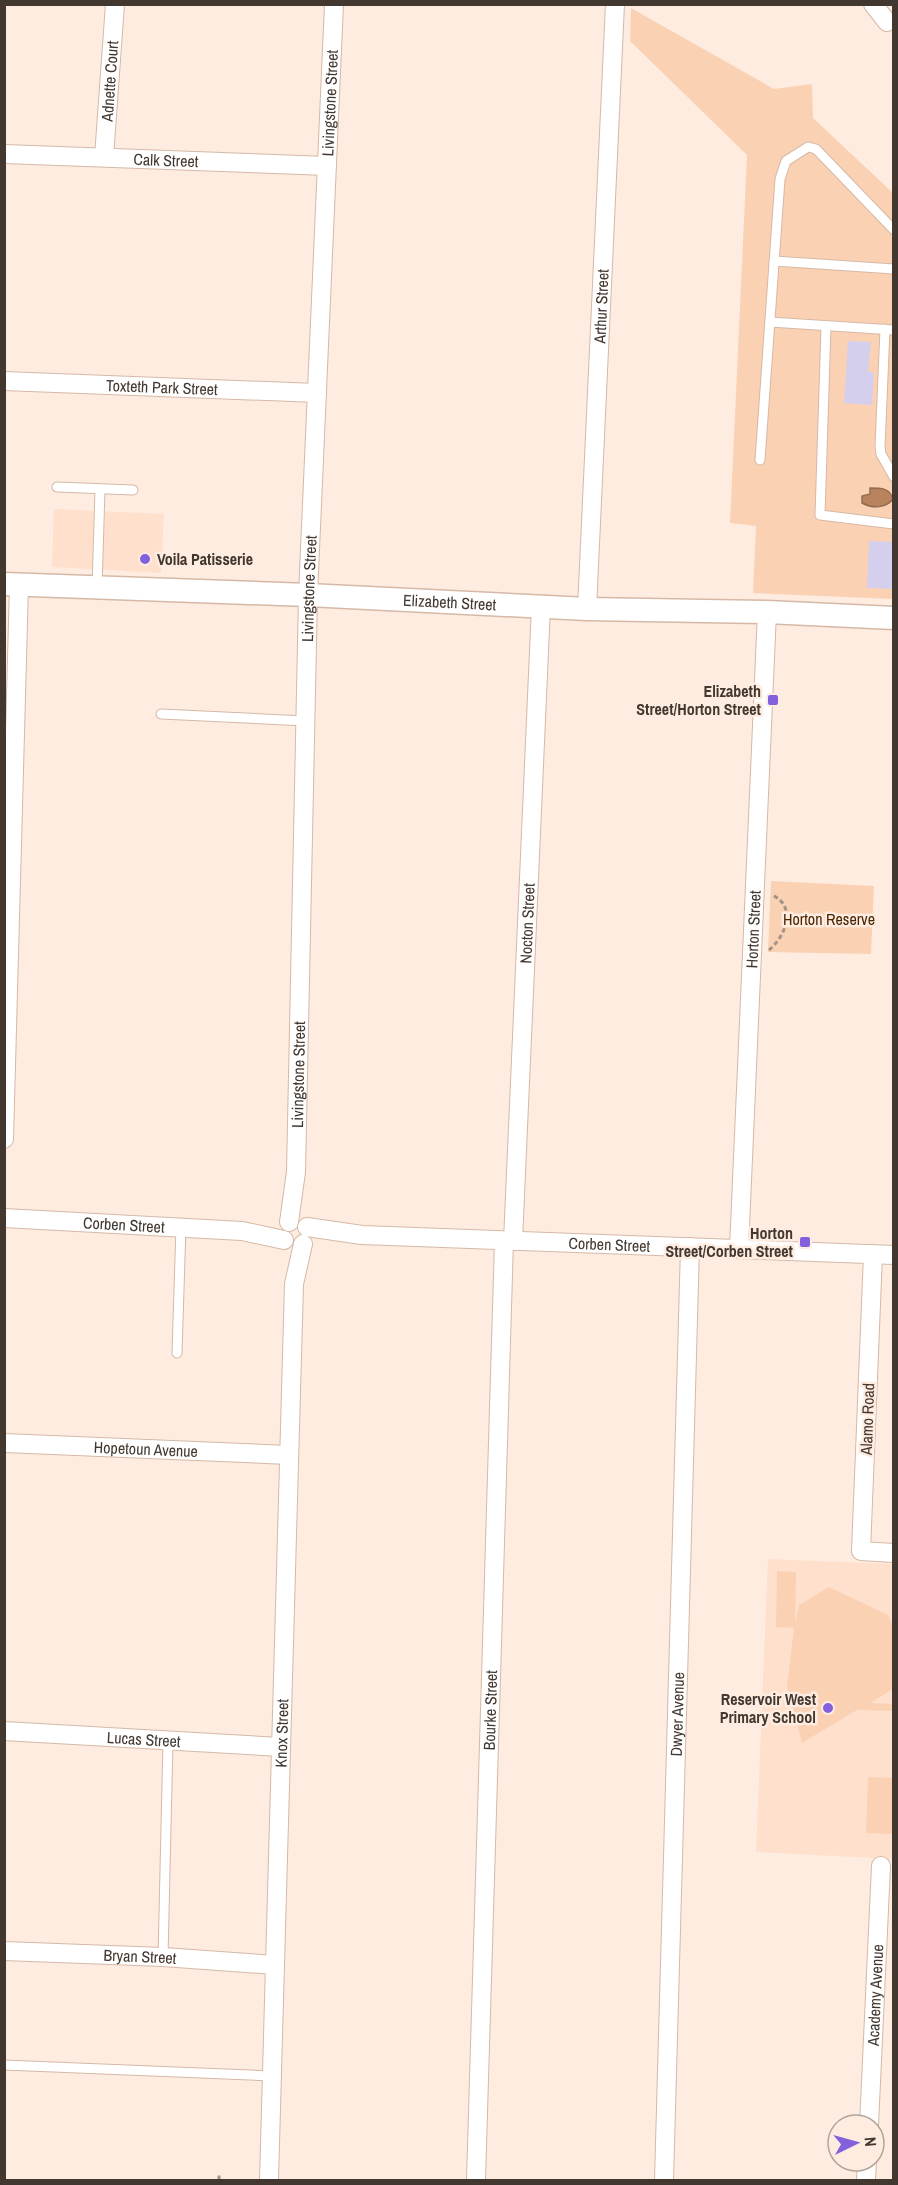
<svg xmlns="http://www.w3.org/2000/svg" width="898" height="2185" font-family="'Archivo Narrow',sans-serif">
  <style>
    .built { fill: #fee0cd }
    .green { fill: #fbd1b4 }
    .water { fill: #b8835d; stroke: #956c50; stroke-width: 1.5 }
    .building { fill: #d5cfee }
    .lines { fill: none; stroke-linecap: round; stroke-linejoin: round }
    .service-casing { stroke: #d5b9a6; stroke-width: 11 }
    .minor-casing { stroke: #d5b9a6; stroke-width: 20 }
    .tertiary-casing { stroke: #d5b9a6; stroke-width: 25 }
    .path { stroke: #a29389; stroke-width: 3; stroke-dasharray: 4.5 3; stroke-linecap: butt }
    .service { stroke: #fff; stroke-width: 9 }
    .minor { stroke: #fff; stroke-width: 18 }
    .tertiary { stroke: #fff; stroke-width: 22 }
    .poi-dot { fill: #8461dc; stroke: #feece0; stroke-width: 2 }
    .labels { text-anchor: middle; dominant-baseline: central; stroke-width: 5; stroke-linejoin: round; paint-order: stroke }
    .street-label { font-size: 16px; fill: #433830; stroke: #feece0 }
    .poi-label { font-size: 16px; font-weight: bold; fill: #433830; stroke: #feece0; text-anchor: end }
    .park-label { font-size: 16px; fill: #492506; stroke: #feece0 }
  </style>
  <rect width="100%" height="100%" fill="#feece0"/>
  <g class="built">
    <path d="M54,509L164,514L161,573L52,567Z"/>
    <path d="M768,1559L893,1564V1859L756,1852Z"/>
  </g>
  <g class="green">
    <path d="M631,8L774,89L812,84L813,118L893,193V599L753,593L756,526L730,523L747,155L630,41Z"/>
    <path d="M771,881L874,886L871,954L768,952Z"/>
    <path d="M777,1571L796,1572L795,1623L799,1605L829,1587L888,1615L893,1627V1689L870,1703L893,1704V1711L857,1710L802,1743L787,1686L794,1628L776,1627Z"/>
    <path d="M868,1777L893,1778V1834L866,1833Z"/>
  </g>
  <path class="water" d="M870,488C881,488 890,488 893,499C886,508 873,509 862,503V496L870,494Z"/>
  <g class="building">
    <path d="M848,341L871,342L868,372H874L872,405L844,403Z"/>
    <path d="M869,541L894,542V589L867,588Z"/>
  </g>
  <g class="lines">
    <g class="service-casing">
      <g id="service">
        <path d="M774,261L894,269"/>
        <path d="M770,322L894,330"/>
        <path d="M826,327L820,515L894,524"/>
        <path d="M885,329L880,447L881,454L894,477"/>
        <path d="M760,460L780,179L786,161L808,147L816,149L894,230"/>
        <path d="M57,487L133,490"/>
        <path d="M97,588L100,489"/>
        <path d="M161,714L305,721"/>
        <path d="M177,1353L181,1226"/>
        <path d="M163,1957L168,1741"/>
        <path d="M4,2065L272,2076"/>
      </g>
    </g>
    <g class="minor-casing">
      <g id="minor">
        <path d="M873,4L887,22"/>
        <path id="s1" d="M4,154L327,166"/>
        <path id="s2" d="M104,157L115,4"/>
        <path id="s3" d="M4,381L317,393"/>
        <path id="s4" d="M587,609L615,4"/>
        <path d="M4,1139L19,585"/>
        <path id="s5" d="M4,1218L242,1231L284,1240"/>
        <path id="s6" d="M289,1222L296,1172L308,595L334,4"/>
        <path id="s7" d="M307,1227L362,1235L894,1255"/>
        <path id="s8" d="M513,1241L541,606"/>
        <path id="s9" d="M739,1249L767,612"/>
        <path d="M873,1254L861,1551L894,1553"/>
        <path id="s10" d="M4,1443L289,1455"/>
        <path id="s11" d="M4,1731L281,1747"/>
        <path id="s12" d="M4,1951L163,1957L275,1965"/>
        <path id="s13" d="M869,2125L881,1866"/>
        <path id="s14" d="M269,2180L294,1284L303,1244"/>
        <path id="s15" d="M476,2180L504,1241"/>
        <path id="s16" d="M664,2180L690,1247"/>
        <path d="M866,2180L867,2161"/>
      </g>
    </g>
    <g class="tertiary-casing">
      <g id="tertiary">
        <path id="s17" d="M4,584L308,595L587,609L767,612L894,618"/>
      </g>
    </g>
    <g class="path">
      <path d="M769,950C786,936 797,906 772,895"/>
      <path d="M219,2180V2174"/>
    </g>
    <use href="#service" class="service"/>
    <use href="#minor" class="minor"/>
    <use href="#tertiary" class="tertiary"/>
  </g>
  <g class="poi-dot">
    <circle cx="145" cy="559" r="6"/>
    <rect x="767" y="694" width="12" height="12" rx="3"/>
    <rect x="799" y="1236" width="12" height="12" rx="3"/>
    <circle cx="828" cy="1708" r="6"/>
  </g>
  <g class="labels">
    <g class="street-label">
      <text stroke="none"><textPath href="#s2" startOffset="76">Adnette Court</textPath></text>
      <text stroke="none"><textPath href="#s6" startOffset="1120">Livingstone Street</textPath></text>
      <text stroke="none"><textPath href="#s1" startOffset="162">Calk Street</textPath></text>
      <text stroke="none"><textPath href="#s4" startOffset="303">Arthur Street</textPath></text>
      <text stroke="none"><textPath href="#s3" startOffset="158">Toxteth Park Street</textPath></text>
      <text stroke="none"><textPath href="#s6" startOffset="634">Livingstone Street</textPath></text>
      <text stroke="none"><textPath href="#s17" startOffset="446">Elizabeth Street</textPath></text>
      <text stroke="none"><textPath href="#s8" startOffset="318">Nocton Street</textPath></text>
      <text stroke="none"><textPath href="#s9" startOffset="320">Horton Street</textPath></text>
      <text stroke="none"><textPath href="#s6" startOffset="148">Livingstone Street</textPath></text>
      <text stroke="none"><textPath href="#s5" startOffset="120">Corben Street</textPath></text>
      <text stroke="none"><textPath href="#s7" startOffset="303">Corben Street</textPath></text>
      <text transform="translate(867 1419) rotate(-88)">Alamo Road</text>
      <text stroke="none"><textPath href="#s10" startOffset="142">Hopetoun Avenue</textPath></text>
      <text stroke="none"><textPath href="#s15" startOffset="470">Bourke Street</textPath></text>
      <text stroke="none"><textPath href="#s16" startOffset="466">Dwyer Avenue</textPath></text>
      <text stroke="none"><textPath href="#s14" startOffset="447">Knox Street</textPath></text>
      <text stroke="none"><textPath href="#s11" startOffset="140">Lucas Street</textPath></text>
      <text stroke="none"><textPath href="#s12" startOffset="136">Bryan Street</textPath></text>
      <text stroke="none"><textPath href="#s13" startOffset="130">Academy Avenue</textPath></text>
    </g>
    <g class="poi-label">
      <text x="157" y="559" text-anchor="start">Voila Patisserie</text>
      <text x="761" y="691">Elizabeth<tspan x="761" dy="18">Street/Horton Street</tspan></text>
      <text x="793" y="1233">Horton<tspan x="793" dy="18">Street/Corben Street</tspan></text>
      <text x="816" y="1699">Reservoir West<tspan x="816" dy="18">Primary School</tspan></text>
    </g>
    <g class="park-label">
      <text x="829" y="919">Horton Reserve</text>
    </g>
  </g>
  <rect width="898" height="2185" fill="none" stroke="#433830" stroke-width="12"/>
  <g transform="translate(856 2143) rotate(85)"><circle r="28" fill="#feece0" stroke="#b3a49a" stroke-width="1.5"/>
  <path d="M0-4.5L10 22L0 15L-10 22Z" fill="#8461dc"/>
  <text y="-9" font-size="16" font-weight="bold" text-anchor="middle" fill="#433830">N</text>
  </g>
</svg>
